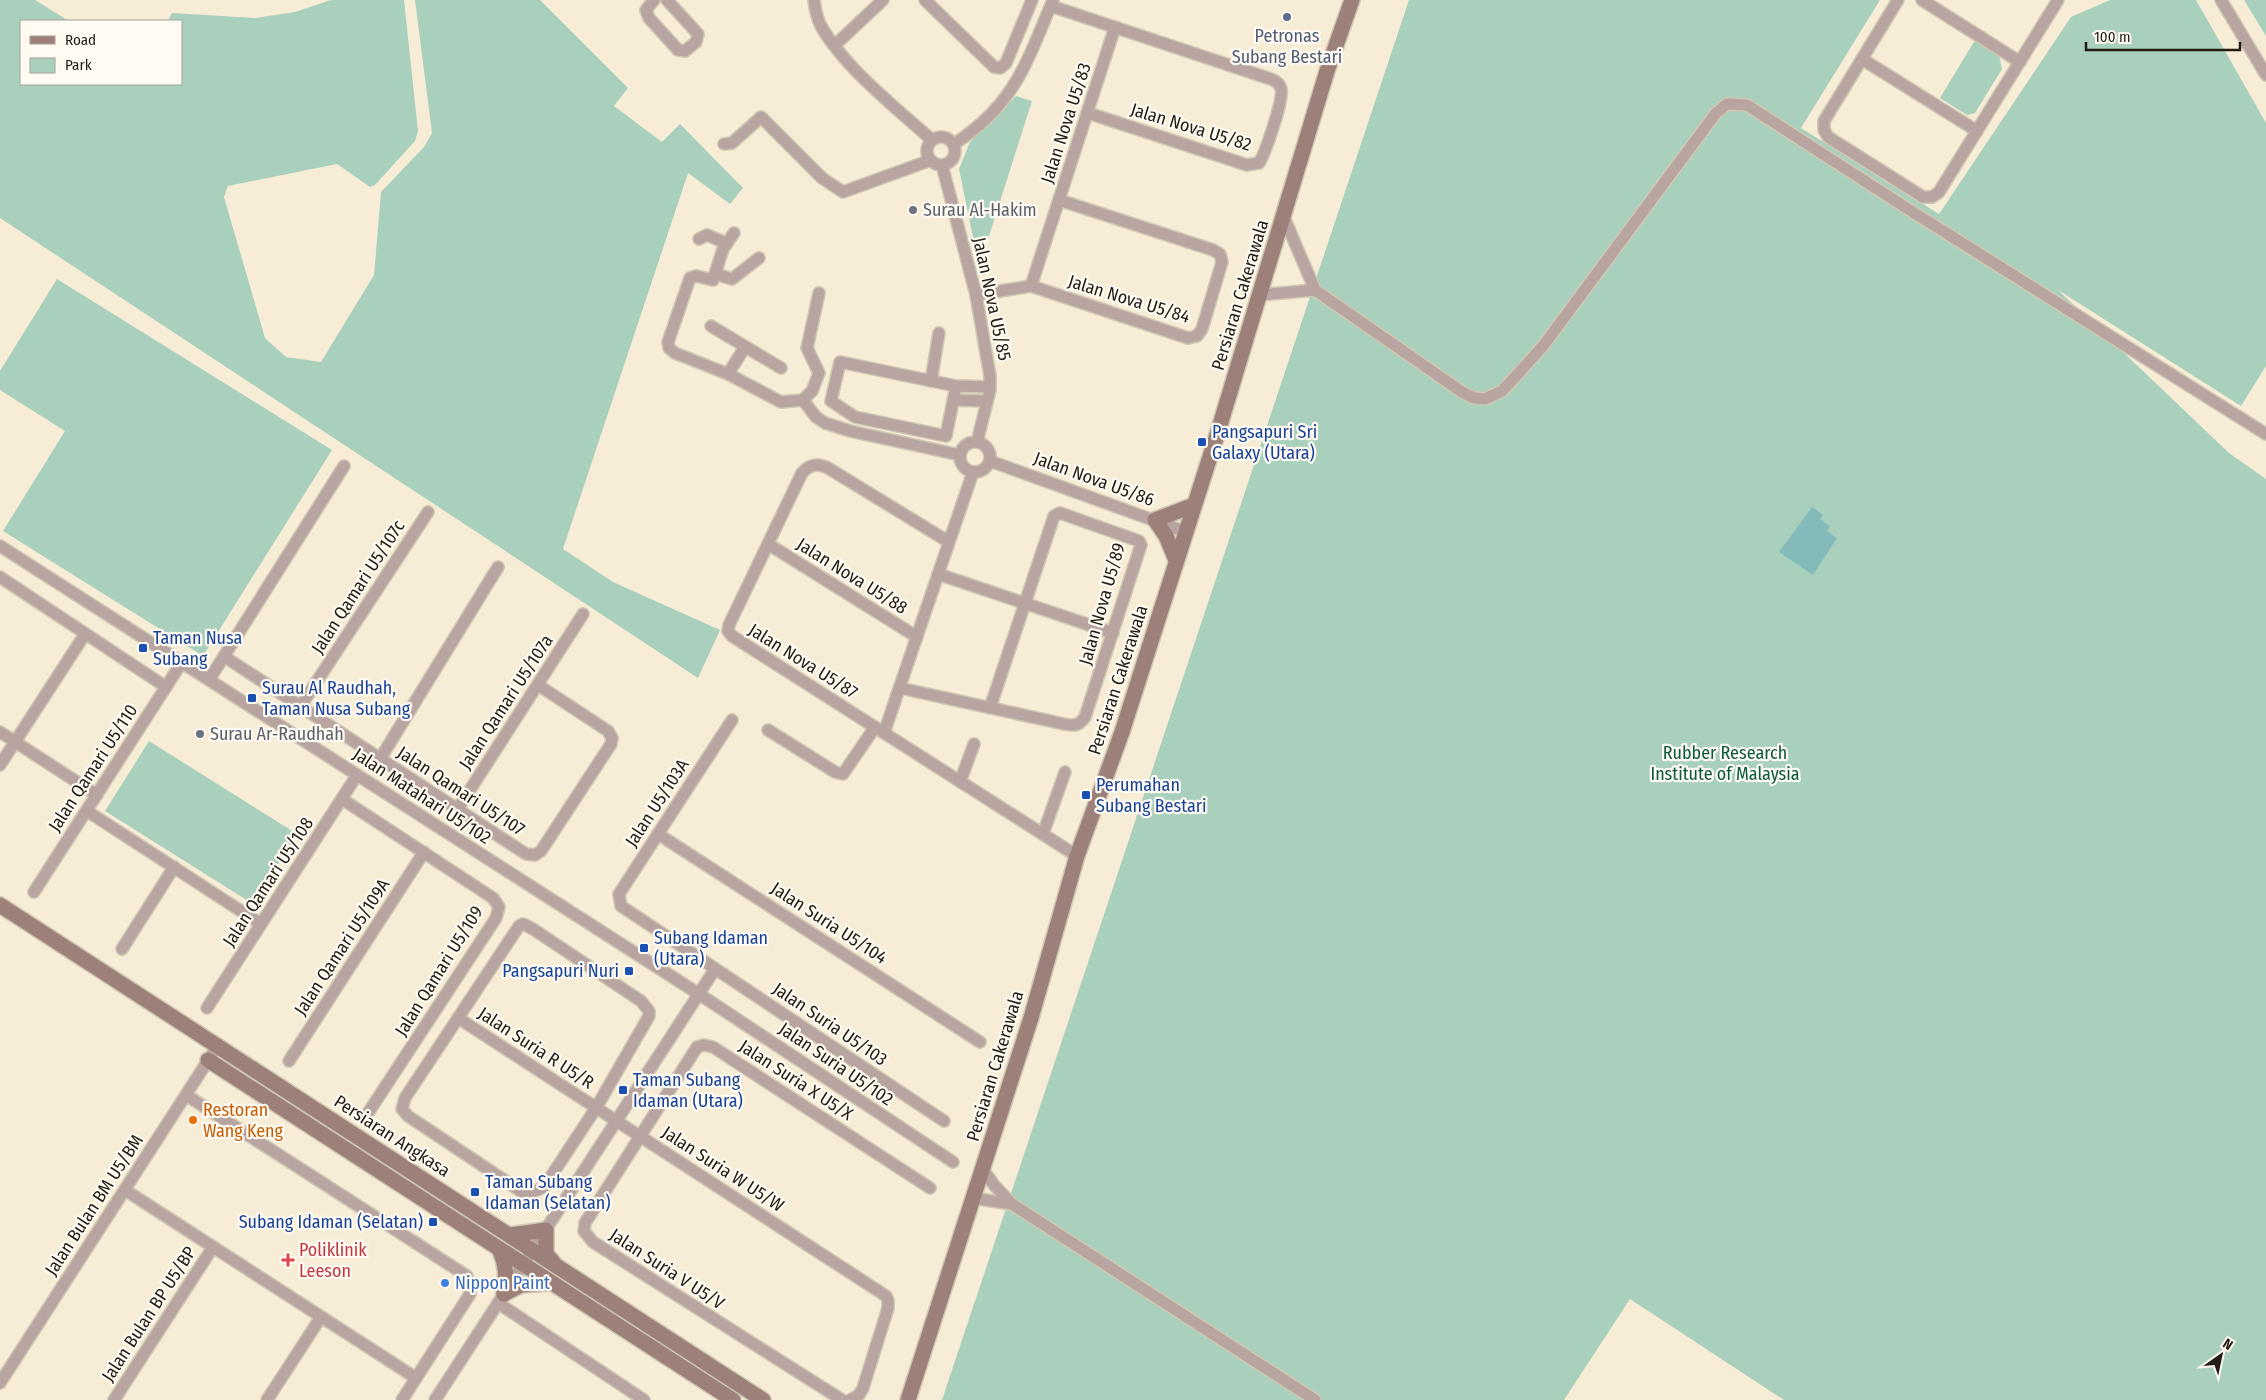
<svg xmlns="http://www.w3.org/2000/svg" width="2266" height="1400" font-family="'Fira Sans Condensed',sans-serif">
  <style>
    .green { fill: #a9d0bc }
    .water { fill: #85babb }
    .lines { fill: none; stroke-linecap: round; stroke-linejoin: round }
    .street-casing { stroke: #d0c8b4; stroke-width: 14 }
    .secondary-casing { stroke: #d0c8b4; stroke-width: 18 }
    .street { stroke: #b8a4a0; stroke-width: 11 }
    .secondary { stroke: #9e807b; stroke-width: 15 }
    .service-dot { fill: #5c6f8a; stroke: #fffaf2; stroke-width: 2 }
    .worship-dot { fill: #6b7280; stroke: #fffaf2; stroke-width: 2 }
    .transit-dot { fill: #1a4fb4; stroke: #fffaf2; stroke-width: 2 }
    .food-dot { fill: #e8710a; stroke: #fffaf2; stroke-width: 2 }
    .health-dot { fill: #e0444e; stroke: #fffaf2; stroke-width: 2 }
    .shop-dot { fill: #3f7fe0; stroke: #fffaf2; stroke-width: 2 }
    .labels { text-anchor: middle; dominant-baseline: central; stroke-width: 4.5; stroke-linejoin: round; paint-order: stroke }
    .service-label { font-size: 18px; fill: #4e5e75; stroke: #fffaf2 }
    .street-label { font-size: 18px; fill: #211d15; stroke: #fffaf2 }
    .worship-label { font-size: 18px; fill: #5b616d; stroke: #fffaf2; text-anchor: start }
    .transit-label { font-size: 18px; fill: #164399; stroke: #fffaf2; text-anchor: start }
    .park-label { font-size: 18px; fill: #0a5a3e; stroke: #fffaf2 }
    .food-label { font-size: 18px; fill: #c56008; stroke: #fffaf2; text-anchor: start }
    .health-label { font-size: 18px; fill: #be3a42; stroke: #fffaf2; text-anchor: start }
    .shop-label { font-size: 18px; fill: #366cbe; stroke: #fffaf2; text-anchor: start }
  </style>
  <rect width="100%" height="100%" fill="#f7edd7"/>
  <g class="green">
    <path d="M0,0H35L69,21H21V84H181V21H168L172,13L255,18L295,12L331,0H404L418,131L415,141L375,185L370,187L337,164L228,186L224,197L265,338L286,357L321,362L374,275L381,192L424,147L432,133L415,0H540L628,88L614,106L662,142L680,124L743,188L730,204L688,173L563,549L613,582L720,630L698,678L0,218Z"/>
    <path d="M1409,0H1880L1801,128L1939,214L2071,17L2110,0H2196L2266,123V366L2241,406L2058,290L2229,453L2266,479V1400H1784L1630,1299L1564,1400H942Z"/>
    <path d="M2244,0H2266V36Z"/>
    <path d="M1975,40L1999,55L2002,69L1975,113L1967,115L1940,98Z"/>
    <path d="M1016,96L1032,101L989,236L974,242L959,169L970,142Z"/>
    <path d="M57,279L332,450L203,656L3,531L65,431L0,390V371Z"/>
    <path d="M149,741L297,834L253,904L105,811Z"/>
  </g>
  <path class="water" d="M1812,507L1823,515L1820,519L1830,526L1827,531L1837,538L1813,575L1779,552Z"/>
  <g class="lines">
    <g class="street-casing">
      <g id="street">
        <path d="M654,0L646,10L649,18L678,50L685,51L696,42L698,34L667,0"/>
        <path d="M814,0C815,9 817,18 821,26C844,67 896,108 932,140"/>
        <path d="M925,0L994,67L1000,68L1006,63L1032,0"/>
        <path d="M1898,0L1824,121V130L1828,137L1923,197H1932L1939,192L2058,0"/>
        <path d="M1922,0L2020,62"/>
        <path d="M2221,0L2266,75"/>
        <path d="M1051,6L1271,79C1276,81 1280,84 1281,89C1284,99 1265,154 1259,163L1247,165L1088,113"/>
        <path d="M835,45L883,0"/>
        <path d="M1862,59L1977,131"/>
        <circle cx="941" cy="151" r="14"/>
        <path d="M724,144L732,143L761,117L822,178L843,192L931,160"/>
        <path d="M954,144C1015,104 1026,64 1053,0"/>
        <path d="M942,165L976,295L990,376V390L977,442"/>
        <path d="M1283,215L1315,290L1462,392L1474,398L1485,399L1502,391L1516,376L1543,346L1716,113L1727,104L1747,105L1908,209L2266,434"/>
        <path d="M734,233L723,249L713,280L696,276L690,278L668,342L669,348L675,353L728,374L781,402L803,400L812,391L819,373L807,348L819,293"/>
        <path d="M699,239L707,235L726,243"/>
        <path d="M716,274L732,279L759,258"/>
        <path d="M1031,286L1115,27"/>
        <path d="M976,295L1031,286L1188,338L1197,336L1202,329L1222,262L1220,254L1213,250L1059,200"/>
        <path d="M1260,295L1315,290"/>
        <path d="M711,326L781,368"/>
        <path d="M728,374L745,347"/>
        <path d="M931,381L939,333"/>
        <path d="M956,386L946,436L855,417L831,401L840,362L956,386L990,387"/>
        <path d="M803,400L816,417L825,423L850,431L960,455"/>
        <path d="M954,400L987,401"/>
        <circle cx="975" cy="457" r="15"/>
        <path d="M990,461L1186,532"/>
        <path d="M949,542L828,468C818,463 810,464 802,473L729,625L728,631L732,636L1077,856"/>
        <path d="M768,544L917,637"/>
        <path d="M0,546L699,994L953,1162"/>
        <path d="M938,574L1113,633"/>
        <path d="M0,577L166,687"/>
        <path d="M225,657L526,854L535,855L541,851L611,744L612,738L608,731L538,685"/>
        <path d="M209,680L344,466"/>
        <path d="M900,688L1064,724C1074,726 1079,726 1085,717L1141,545L1139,541L1060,513L1054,516L990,708"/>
        <path d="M300,707L428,512"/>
        <path d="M732,720L619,894L621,906L944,1121"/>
        <path d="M768,730L835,772L843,774L875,727"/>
        <path d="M0,732L97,795"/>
        <path d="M884,733L973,472"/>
        <path d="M380,759L498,567"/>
        <path d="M0,765L85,634"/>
        <path d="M960,782L974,744"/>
        <path d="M342,799L493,898L499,907L496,918L368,1113"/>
        <path d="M457,810L583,614"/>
        <path d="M87,811L261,924"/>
        <path d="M658,834L980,1042"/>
        <path d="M1043,834L1065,772"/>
        <path d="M34,892L182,662"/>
        <path d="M523,924L533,929L641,1001L649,1011V1016L596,1108L544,1187L533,1192H522L408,1116L402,1109L405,1098L519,926Z"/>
        <path d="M122,949L174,867"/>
        <path d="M207,1008L357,775"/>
        <path d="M458,1018L886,1296L888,1300V1308L863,1388L859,1395L850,1400"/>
        <path d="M289,1061L424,852"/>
        <path d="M186,1095L467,1276L470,1294L402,1400"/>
        <path d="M982,1168L994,1185L1012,1204L1315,1400"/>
        <path d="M125,1190L416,1378"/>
        <path d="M973,1198L1012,1204"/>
        <path d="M498,1303L644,1400"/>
        <path d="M0,1383L218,1045"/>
        <path d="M114,1400L213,1247"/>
        <path d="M267,1400L321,1317"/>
        <path d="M435,1400L715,969"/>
        <path d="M842,1400L593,1242L584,1231L585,1223L697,1047L704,1045L713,1047L930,1188"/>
      </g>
    </g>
    <g class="secondary-casing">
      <g id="secondary">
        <path d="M1176,560L1166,536L1155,520L1194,505"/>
        <path d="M0,905L763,1400"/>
        <path d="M208,1060L733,1400"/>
        <path d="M510,1235L546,1230V1254L553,1262"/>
        <path d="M500,1251C507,1266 506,1277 504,1294"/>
        <path d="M504,1294L521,1285L550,1283"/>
        <path d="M908,1400L1031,1018L1077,856L1122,732L1217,435L1327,71L1352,0"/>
      </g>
    </g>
    <use href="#street" class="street"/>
    <use href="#secondary" class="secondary"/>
  </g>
  <circle class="service-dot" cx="1287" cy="17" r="5"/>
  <g class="worship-dot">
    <circle cx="913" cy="210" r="5"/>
    <circle cx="200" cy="734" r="5"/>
  </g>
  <g class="transit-dot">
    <rect x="1197" y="437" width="10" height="10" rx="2.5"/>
    <rect x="138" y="643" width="10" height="10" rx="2.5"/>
    <rect x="247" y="693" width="10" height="10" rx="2.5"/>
    <rect x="1081" y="790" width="10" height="10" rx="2.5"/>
    <rect x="639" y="943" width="10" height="10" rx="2.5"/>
    <rect x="624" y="966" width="10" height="10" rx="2.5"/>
    <rect x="618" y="1085" width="10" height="10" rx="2.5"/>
    <rect x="470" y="1187" width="10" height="10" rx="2.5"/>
    <rect x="428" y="1217" width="10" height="10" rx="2.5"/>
  </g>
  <circle class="food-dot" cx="193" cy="1120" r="5"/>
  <path class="health-dot" d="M285.5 1252.5h5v5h5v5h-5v5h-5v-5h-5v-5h5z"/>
  <circle class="shop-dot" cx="445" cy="1283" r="5"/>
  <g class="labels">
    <g class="service-label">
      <text x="1287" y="36">Petronas<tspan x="1287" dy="21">Subang Bestari</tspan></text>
    </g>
    <g class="street-label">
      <text transform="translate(1066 123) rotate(-72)">Jalan Nova U5/83</text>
      <text transform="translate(1191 127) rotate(17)">Jalan Nova U5/82</text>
      <text transform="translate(1240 295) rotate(-73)">Persiaran Cakerawala</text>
      <text transform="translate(992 299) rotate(78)">Jalan Nova U5/85</text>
      <text transform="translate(1129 299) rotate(17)">Jalan Nova U5/84</text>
      <text transform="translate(1094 479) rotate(20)">Jalan Nova U5/86</text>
      <text transform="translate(852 576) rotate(32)">Jalan Nova U5/88</text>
      <text transform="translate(358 587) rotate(-57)">Jalan Qamari U5/107c</text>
      <text transform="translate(1102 604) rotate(-74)">Jalan Nova U5/89</text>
      <text transform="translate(803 661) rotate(32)">Jalan Nova U5/87</text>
      <text transform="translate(1118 680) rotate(-72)">Persiaran Cakerawala</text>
      <text transform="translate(506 702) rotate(-57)">Jalan Qamari U5/107a</text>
      <text transform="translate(93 768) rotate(-57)">Jalan Qamari U5/110</text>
      <text transform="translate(461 791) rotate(33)">Jalan Qamari U5/107</text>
      <text transform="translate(422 796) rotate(33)">Jalan Matahari U5/102</text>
      <text transform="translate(657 803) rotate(-57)">Jalan U5/103A</text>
      <text transform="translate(268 882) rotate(-57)">Jalan Qamari U5/108</text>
      <text transform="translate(829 923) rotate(33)">Jalan Suria U5/104</text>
      <text transform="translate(342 947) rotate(-57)">Jalan Qamari U5/109A</text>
      <text transform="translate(439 971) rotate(-58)">Jalan Qamari U5/109</text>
      <text transform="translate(830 1024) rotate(34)">Jalan Suria U5/103</text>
      <text transform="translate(536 1048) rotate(33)">Jalan Suria R U5/R</text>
      <text transform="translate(836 1064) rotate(34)">Jalan Suria U5/102</text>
      <text transform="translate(995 1066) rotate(-73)">Persiaran Cakerawala</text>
      <text transform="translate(796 1080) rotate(33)">Jalan Suria X U5/X</text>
      <text transform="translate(392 1136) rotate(33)">Persiaran Angkasa</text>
      <text transform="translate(723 1169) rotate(33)">Jalan Suria W U5/W</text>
      <text transform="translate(94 1205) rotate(-57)">Jalan Bulan BM U5/BM</text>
      <text transform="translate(667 1269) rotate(33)">Jalan Suria V U5/V</text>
      <text transform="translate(149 1314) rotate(-57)">Jalan Bulan BP U5/BP</text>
    </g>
    <g class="worship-label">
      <text x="923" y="210">Surau Al-Hakim</text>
      <text x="210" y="734">Surau Ar-Raudhah</text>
    </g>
    <g class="transit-label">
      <text x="1212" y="432">Pangsapuri Sri<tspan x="1212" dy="21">Galaxy (Utara)</tspan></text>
      <text x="153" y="638">Taman Nusa<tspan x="153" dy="21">Subang</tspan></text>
      <text x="262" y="688">Surau Al Raudhah,<tspan x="262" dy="21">Taman Nusa Subang</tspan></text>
      <text x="1096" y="785">Perumahan<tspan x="1096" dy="21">Subang Bestari</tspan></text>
      <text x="654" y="938">Subang Idaman<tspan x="654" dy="21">(Utara)</tspan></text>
      <text x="619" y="971" text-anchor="end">Pangsapuri Nuri</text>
      <text x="633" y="1080">Taman Subang<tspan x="633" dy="21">Idaman (Utara)</tspan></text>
      <text x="485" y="1182">Taman Subang<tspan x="485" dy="21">Idaman (Selatan)</tspan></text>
      <text x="423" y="1222" text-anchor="end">Subang Idaman (Selatan)</text>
    </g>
    <g class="park-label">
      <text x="1725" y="753">Rubber Research<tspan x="1725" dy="21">Institute of Malaysia</tspan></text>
    </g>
    <g class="food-label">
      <text x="203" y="1110">Restoran<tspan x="203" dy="21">Wang Keng</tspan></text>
    </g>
    <g class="health-label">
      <text x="299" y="1250">Poliklinik<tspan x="299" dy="21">Leeson</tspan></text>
    </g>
    <g class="shop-label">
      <text x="455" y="1283">Nippon Paint</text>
    </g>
  </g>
  <rect x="20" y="20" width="162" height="65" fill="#fffaf2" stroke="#a6a29a"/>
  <rect x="30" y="36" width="25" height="8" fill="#9e807b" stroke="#a6a29a"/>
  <text x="65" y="45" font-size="15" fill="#211d15">Road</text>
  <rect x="30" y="58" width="25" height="15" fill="#a9d0bc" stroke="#a6a29a"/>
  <text x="65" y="70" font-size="15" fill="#211d15">Park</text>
  <g transform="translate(2221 1355) rotate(33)" stroke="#fffaf2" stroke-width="4" paint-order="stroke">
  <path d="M0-4L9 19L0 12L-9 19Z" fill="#211d15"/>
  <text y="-8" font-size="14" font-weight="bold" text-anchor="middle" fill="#211d15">N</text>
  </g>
  <path d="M2086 42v8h154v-8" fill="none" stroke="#211d15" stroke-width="2.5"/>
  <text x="2094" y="42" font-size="15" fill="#211d15" stroke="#fffaf2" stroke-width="4" paint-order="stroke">100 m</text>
</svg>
